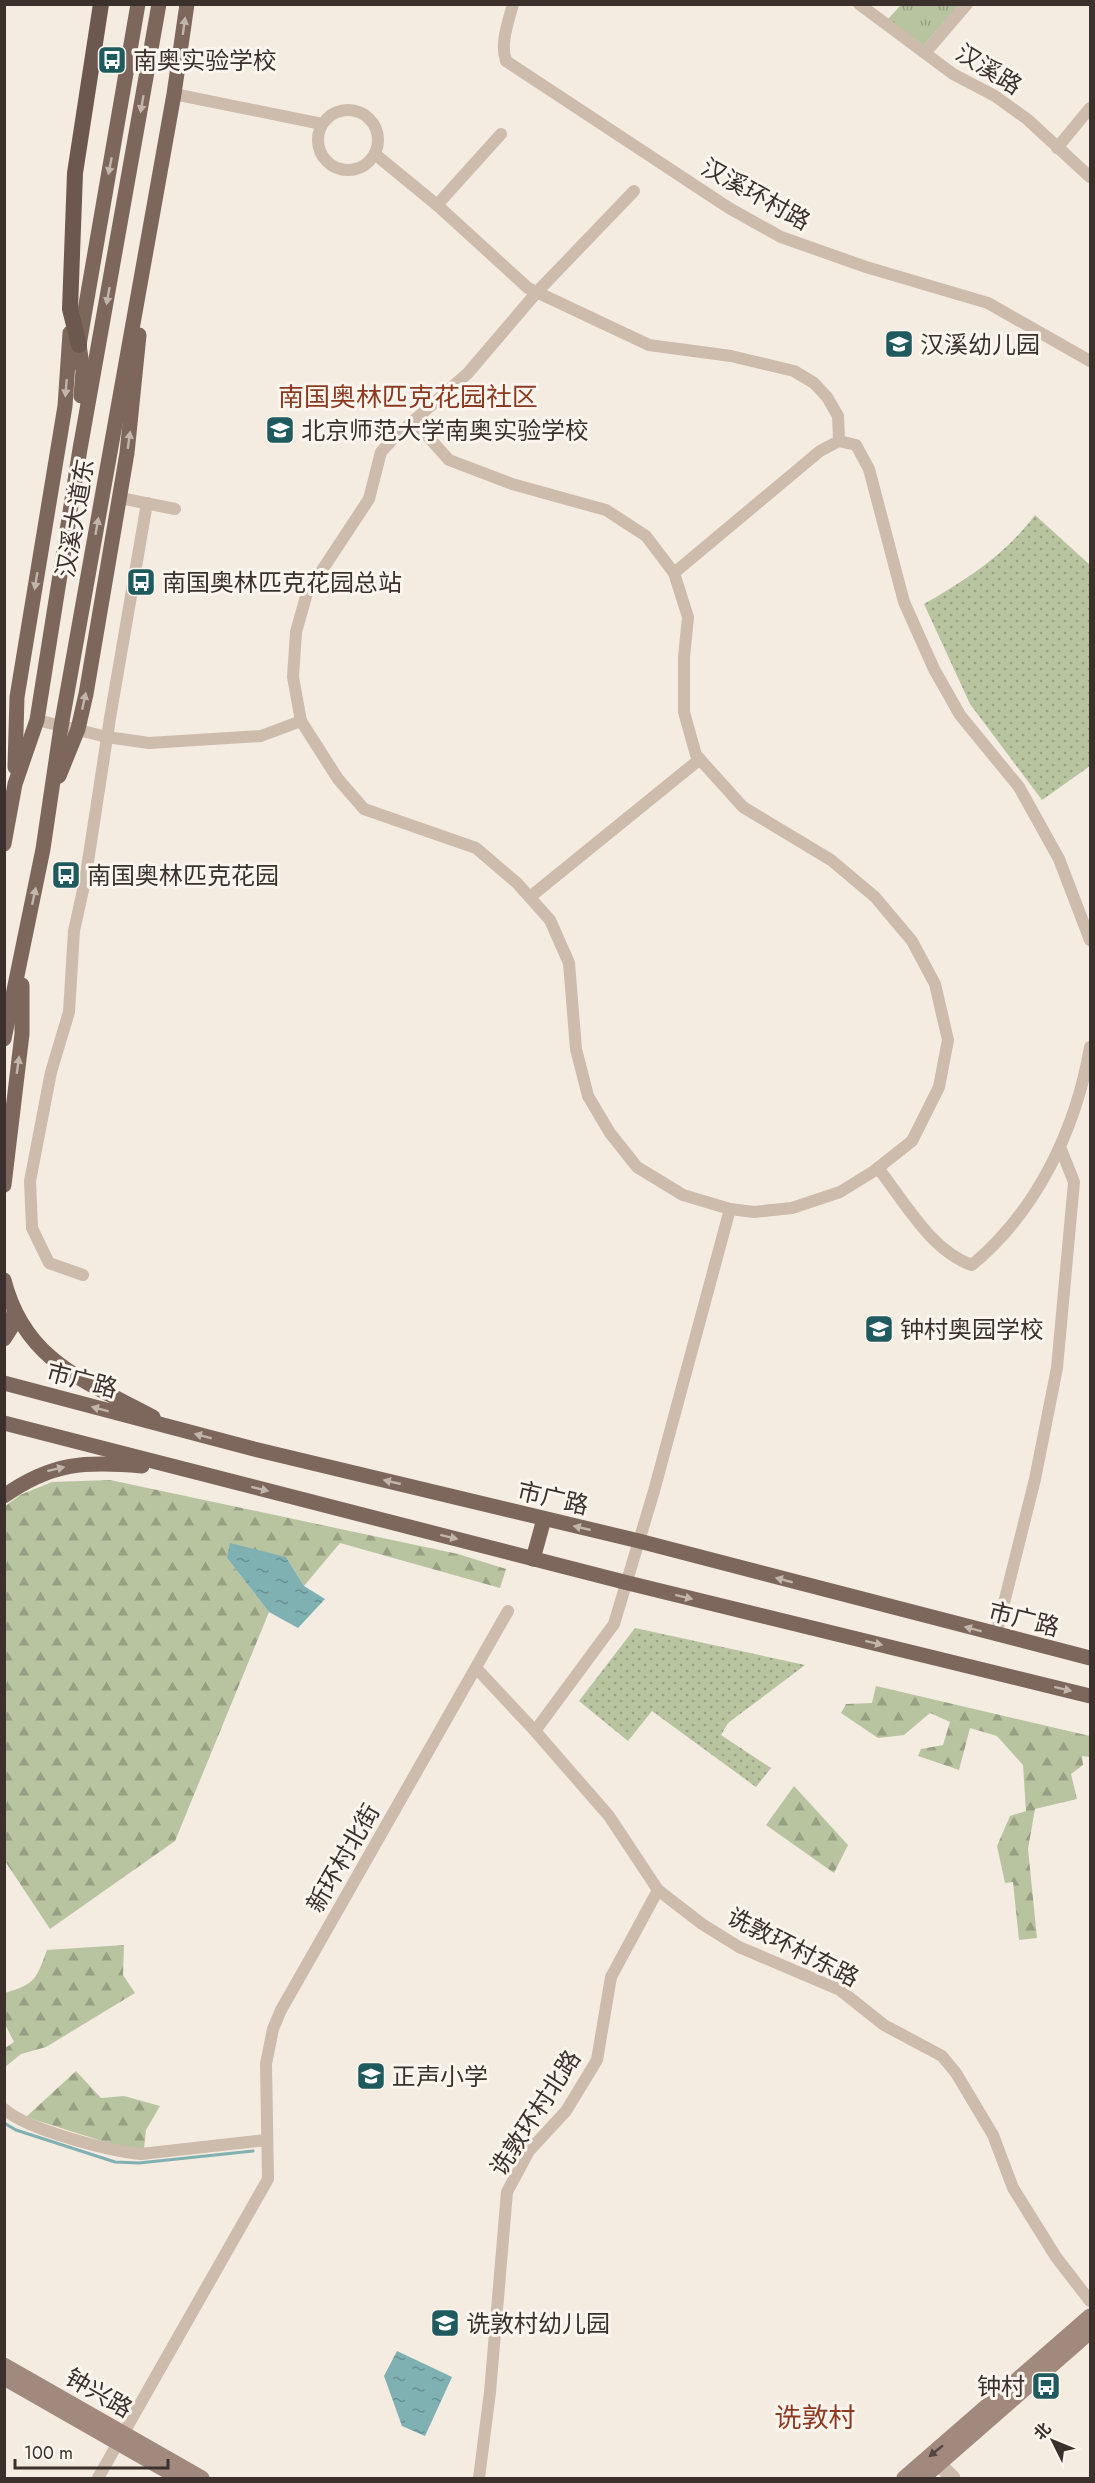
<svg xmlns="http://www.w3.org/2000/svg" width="1095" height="2483" font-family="Jost,'Noto Sans SC',sans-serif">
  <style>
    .grass { fill: url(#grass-dots) }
    .forest { fill: url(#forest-firs) }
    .park { fill: url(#park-tufts) }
    .water { fill: url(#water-ripples) }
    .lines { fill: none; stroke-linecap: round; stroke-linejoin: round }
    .stream { stroke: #7fb0b2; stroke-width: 3 }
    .minor { stroke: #cdbbac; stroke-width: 12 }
    .tertiary { stroke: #cdbbac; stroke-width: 15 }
    .secondary { stroke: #a18a7d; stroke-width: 15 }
    .primary { stroke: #7d675c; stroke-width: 15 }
    .trunk { stroke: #6c584f; stroke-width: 16 }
    .oneway { fill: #c2b5ac }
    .oneway2 { fill: #544640 }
    .labels { text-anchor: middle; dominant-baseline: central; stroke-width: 6; stroke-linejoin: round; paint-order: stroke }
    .poi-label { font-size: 24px; fill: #3b302b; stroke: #fbf5ee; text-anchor: start }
    .street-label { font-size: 24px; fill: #3b302b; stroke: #fbf5ee }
    .neighbourhood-label { font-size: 26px; fill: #8c3b22; stroke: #fbf5ee }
    .quarter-label { font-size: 27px; fill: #8c3b22; stroke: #fbf5ee }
  </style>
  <defs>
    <pattern id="grass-dots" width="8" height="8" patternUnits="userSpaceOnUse" patternTransform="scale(1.5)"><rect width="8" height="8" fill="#b8c4a0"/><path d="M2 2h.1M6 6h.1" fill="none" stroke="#97a083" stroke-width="1.8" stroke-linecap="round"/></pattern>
    <pattern id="forest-firs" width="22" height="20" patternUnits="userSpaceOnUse" patternTransform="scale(1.5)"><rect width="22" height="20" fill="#b8c4a0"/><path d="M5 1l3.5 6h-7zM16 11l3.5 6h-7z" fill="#97a083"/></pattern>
    <pattern id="park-tufts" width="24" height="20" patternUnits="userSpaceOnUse" patternTransform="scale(1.5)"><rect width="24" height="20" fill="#b8c4a0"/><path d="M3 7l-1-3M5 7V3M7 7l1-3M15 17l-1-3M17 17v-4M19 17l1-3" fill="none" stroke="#97a083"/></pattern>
    <pattern id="water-ripples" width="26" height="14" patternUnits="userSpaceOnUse" patternTransform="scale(1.5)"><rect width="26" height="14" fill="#7fb0b2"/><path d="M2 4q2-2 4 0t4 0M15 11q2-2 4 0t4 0" fill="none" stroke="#699091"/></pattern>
  </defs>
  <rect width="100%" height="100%" fill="#f4ebe1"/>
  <g class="grass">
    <path d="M1035,515L1090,565V766L1042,800L970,704L924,604C967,579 1005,555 1035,515Z"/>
    <path d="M635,1628L805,1665L728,1723L721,1735L771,1768L756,1787L652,1711L628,1741L579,1701Z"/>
  </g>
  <g class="forest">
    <path d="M110,1480L458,1554L506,1569L500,1588L340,1543L304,1586L286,1557L227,1558L269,1612L175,1841L50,1929L5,1861L4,1507L20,1495L52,1482Z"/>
    <path d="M876,1686L1090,1736V1757L1082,1756L1083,1765L1071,1774L1077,1799L1035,1809L1028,1849L1037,1938L1019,1940L1013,1882L1005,1883L997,1846L1010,1816L1026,1811L1023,1765L997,1736L970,1728L959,1770L918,1756L921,1749L943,1745L950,1722L930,1713L904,1735L878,1738L841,1713L846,1704L872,1703Z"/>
    <path d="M794,1786L848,1845L834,1873L766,1825Z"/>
    <path d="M124,1945L123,1975L135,1993L46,2047L21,2054L5,2067V2048L14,2042L5,2024V1993C35,1984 36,1980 47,1950Z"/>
    <path d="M76,2071L101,2098L124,2096L160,2106L146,2130L144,2149L121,2147L26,2117Z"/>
  </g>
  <path class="park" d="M901,5H959L923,46L888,19Z"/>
  <g class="water">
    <path d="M230,1543L286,1557L304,1586L325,1599L298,1628L269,1612L227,1558Z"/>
    <path d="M397,2351L452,2377L425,2436L402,2426L384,2376Z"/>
  </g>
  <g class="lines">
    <path class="stream" d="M4,2123L16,2130L115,2162L139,2163L253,2151"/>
    <g class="minor">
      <path d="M513,4C508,23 500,43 506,61L729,208L781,237L866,267L988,303L1090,361"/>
      <path d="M859,4L953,74L995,96L1027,119L1090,177"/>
      <path d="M925,53L967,4"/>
      <path d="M174,94L322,124"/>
      <circle cx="348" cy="140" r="30"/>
      <path d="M1057,148L1090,108"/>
      <path d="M376,155L437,205L528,288L649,345L731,356L794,371L814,383L827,397L838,416L839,441"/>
      <path d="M437,205L501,134"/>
      <path d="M414,421L449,460L512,484L606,510L646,536L674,573L688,617L684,657V712L696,755L743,807L831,860L875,897L912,941L935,984L948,1040L939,1087L912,1141L874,1171L840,1192L792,1208L754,1212L730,1209L683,1195L637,1167L610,1133L588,1096L576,1049L569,963L550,920L517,883L476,848L364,809L338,779L301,721L293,677L296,632L307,593L369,499L381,452L394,438L468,373L537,292L634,191"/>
      <path d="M120,498L175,509"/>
      <path d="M674,573L820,451L839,441L856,445L869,469L904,602L934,669L960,715L1019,787L1059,859L1090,940"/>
      <path d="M37,720L107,737L149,743L261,736L301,721"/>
      <path d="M530,897L700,759"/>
      <path d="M878,1168C904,1201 931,1251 972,1265C1037,1211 1076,1129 1090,1047"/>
      <path d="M83,1275L49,1263L32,1228L30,1181L51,1072L69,1012L74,931L85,881L110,718L147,503"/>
      <path d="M996,1635L1035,1479L1057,1368L1074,1182L1060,1147"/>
      <path d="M476,1668L535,1731L609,1816L658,1890L702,1924L739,1947L840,1990L884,2025L942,2056L956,2073L993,2135L1013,2188L1056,2257L1090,2301"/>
      <path d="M535,1731L614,1624L654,1491L730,1209"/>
      <path d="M4,2109C28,2130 109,2151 141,2154L266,2140"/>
      <path d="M98,2478L268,2179L266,2064L273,2029L281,2010L508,1611"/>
      <path d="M479,2478L490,2392L507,2192L529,2151L566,2111L597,2060L611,1977L658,1890"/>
    </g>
    <path class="tertiary" d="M940,2465L953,2478"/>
    <g class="secondary">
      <path d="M4,2365L202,2478"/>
      <path d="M4,2378L179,2478"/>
      <path d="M904,2478L1090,2316"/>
      <path d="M923,2478L1090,2332"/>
    </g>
    <g class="primary">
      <path d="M81,396L83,371L79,345L138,4"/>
      <path d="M15,767L17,697L65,406L70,333"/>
      <path d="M59,776L78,729L86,694L127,453L139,335"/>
      <path d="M4,844L15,784L37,720L80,449L159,4"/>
      <path d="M4,1039L43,849L61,727L174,94L187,4"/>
      <path d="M4,1185L22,1034V985"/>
      <path d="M4,1280C25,1362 86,1381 153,1417"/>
      <path d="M4,1339L11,1328L14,1311"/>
      <path d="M4,1383L254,1449L639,1541L1090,1658"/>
      <path d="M4,1423L628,1583L1090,1696"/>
      <path d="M4,1496C52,1462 86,1461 142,1466"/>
      <path d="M533,1559L544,1519"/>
    </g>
    <path class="trunk" d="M79,345L70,309L75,173L101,4"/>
  </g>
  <defs><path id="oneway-solid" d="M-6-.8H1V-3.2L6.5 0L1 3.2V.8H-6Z" transform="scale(1.5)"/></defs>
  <g class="oneway">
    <use href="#oneway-solid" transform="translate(184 26) rotate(-82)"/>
    <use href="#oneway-solid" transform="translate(142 104) rotate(100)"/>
    <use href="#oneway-solid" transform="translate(110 166) rotate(101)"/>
    <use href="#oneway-solid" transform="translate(108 296) rotate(100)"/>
    <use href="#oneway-solid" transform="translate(66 388) rotate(95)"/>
    <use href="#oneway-solid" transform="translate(129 440) rotate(-82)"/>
    <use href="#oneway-solid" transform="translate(97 526) rotate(-80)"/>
    <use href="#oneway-solid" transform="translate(36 581) rotate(99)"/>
    <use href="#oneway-solid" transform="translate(84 701) rotate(-78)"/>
    <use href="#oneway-solid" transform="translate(34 896) rotate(-78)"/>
    <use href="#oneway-solid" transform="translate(18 1065) rotate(-82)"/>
    <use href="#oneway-solid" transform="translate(100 1409) rotate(-165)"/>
    <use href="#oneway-solid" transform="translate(203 1436) rotate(-165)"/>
    <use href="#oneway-solid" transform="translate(56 1469) rotate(-14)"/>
    <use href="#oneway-solid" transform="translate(392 1482) rotate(-167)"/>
    <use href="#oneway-solid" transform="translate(260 1489) rotate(14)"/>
    <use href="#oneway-solid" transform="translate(582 1528) rotate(-167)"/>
    <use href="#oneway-solid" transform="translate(449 1537) rotate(14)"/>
    <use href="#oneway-solid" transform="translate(784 1580) rotate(-165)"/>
    <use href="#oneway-solid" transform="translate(684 1597) rotate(14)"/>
    <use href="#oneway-solid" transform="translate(973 1629) rotate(-165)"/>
    <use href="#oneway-solid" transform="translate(874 1643) rotate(14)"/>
    <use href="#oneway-solid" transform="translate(1063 1689) rotate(14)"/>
  </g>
  <use class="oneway2" href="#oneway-solid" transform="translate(936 2451) rotate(141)"/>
  <defs>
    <g id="bus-square" transform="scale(1.5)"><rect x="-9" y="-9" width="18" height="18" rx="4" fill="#1f5a5e" stroke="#fbf5ee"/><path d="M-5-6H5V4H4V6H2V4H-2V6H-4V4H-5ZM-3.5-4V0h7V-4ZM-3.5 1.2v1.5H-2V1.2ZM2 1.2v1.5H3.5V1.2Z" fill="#fff"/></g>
    <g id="school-square" transform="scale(1.5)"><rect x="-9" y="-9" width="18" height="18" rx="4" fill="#1f5a5e" stroke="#fbf5ee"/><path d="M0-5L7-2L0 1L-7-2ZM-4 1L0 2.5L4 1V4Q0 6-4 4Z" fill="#fff"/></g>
  </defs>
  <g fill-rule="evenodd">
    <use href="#bus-square" x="112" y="60"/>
    <use href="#school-square" x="899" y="344"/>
    <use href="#school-square" x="280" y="430"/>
    <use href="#bus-square" x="141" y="582"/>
    <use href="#bus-square" x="66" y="875"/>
    <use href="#school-square" x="879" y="1329"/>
    <use href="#school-square" x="371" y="2076"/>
    <use href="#school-square" x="445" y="2323"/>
    <use href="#bus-square" x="1046" y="2386"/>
  </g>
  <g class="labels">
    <g class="poi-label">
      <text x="133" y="60">南奥实验学校</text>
      <text x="920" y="344">汉溪幼儿园</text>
      <text x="301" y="430">北京师范大学南奥实验学校</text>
      <text x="162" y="582">南国奥林匹克花园总站</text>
      <text x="87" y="875">南国奥林匹克花园</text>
      <text x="900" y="1329">钟村奥园学校</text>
      <text x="392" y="2076">正声小学</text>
      <text x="466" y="2323">诜敦村幼儿园</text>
      <text x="1025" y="2386" text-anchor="end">钟村</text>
    </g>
    <g class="street-label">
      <text transform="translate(989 69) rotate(32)">汉溪路</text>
      <text transform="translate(756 194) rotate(29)">汉溪环村路</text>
      <text transform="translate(75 518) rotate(-80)">汉溪大道东</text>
      <text transform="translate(82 1380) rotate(15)">市广路</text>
      <text transform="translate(553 1498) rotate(13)">市广路</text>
      <text transform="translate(1024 1619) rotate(14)">市广路</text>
      <text transform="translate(343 1858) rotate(-60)">新环村北街</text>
      <text transform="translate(793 1947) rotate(27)">诜敦环村东路</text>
      <text transform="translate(535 2113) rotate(-57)">诜敦环村北路</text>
      <text transform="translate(99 2393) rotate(30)">钟兴路</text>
    </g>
    <g class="neighbourhood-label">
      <text x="408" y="397">南国奥林匹克花园社区</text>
    </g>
    <g class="quarter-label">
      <text x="815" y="2417">诜敦村</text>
    </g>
  </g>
  <rect width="1095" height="2483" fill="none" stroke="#3b302b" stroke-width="12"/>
  <g transform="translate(1053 2441) rotate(313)" stroke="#fbf5ee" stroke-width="4.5" paint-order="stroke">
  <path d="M0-4.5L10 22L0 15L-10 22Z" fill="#3b302b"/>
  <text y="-9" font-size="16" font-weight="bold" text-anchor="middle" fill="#3b302b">北</text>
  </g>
  <path d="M15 2459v9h153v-9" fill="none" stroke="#3b302b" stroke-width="3"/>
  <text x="24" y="2459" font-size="18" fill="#3b302b" stroke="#fbf5ee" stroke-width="4.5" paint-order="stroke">100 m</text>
</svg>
